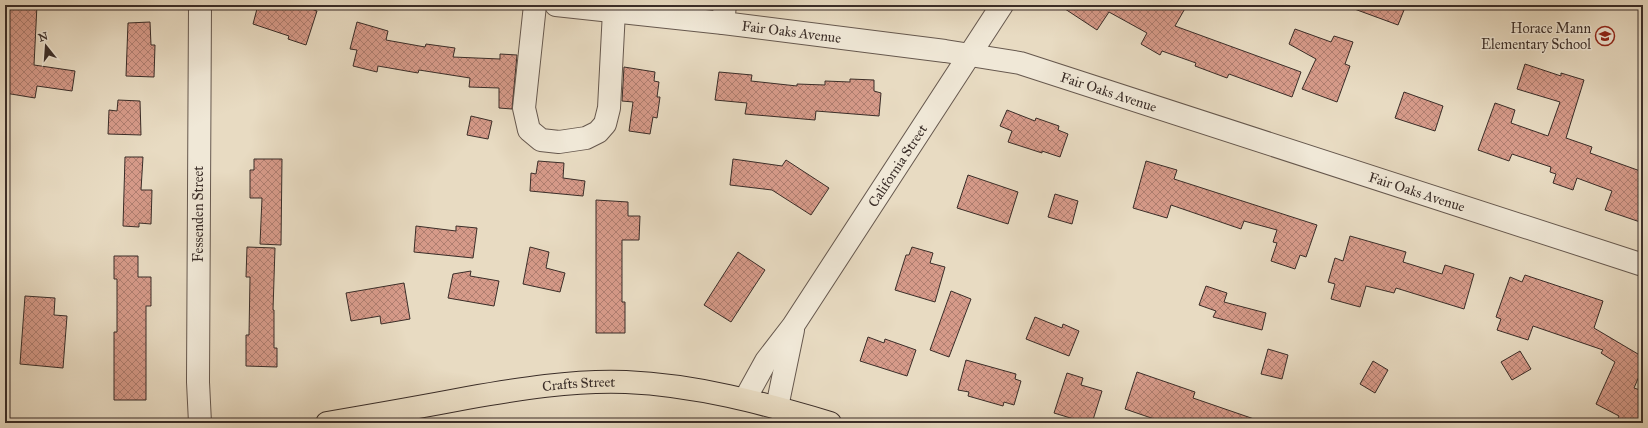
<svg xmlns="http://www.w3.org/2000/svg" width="1648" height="428" font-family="'IM FELL Great Primer',serif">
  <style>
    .building { fill: url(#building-cross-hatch); stroke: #3a2d28 }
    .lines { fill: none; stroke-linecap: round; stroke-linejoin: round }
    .minor-casing { stroke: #66584e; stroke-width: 24 }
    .major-casing { stroke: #3a2d28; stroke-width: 24 }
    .minor { stroke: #f0e8d7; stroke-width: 22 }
    .major { stroke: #e8dbc2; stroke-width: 22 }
    .labels { text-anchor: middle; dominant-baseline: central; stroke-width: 3; stroke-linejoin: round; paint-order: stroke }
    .poi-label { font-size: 14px; fill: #3a2d28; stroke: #f0e8d7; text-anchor: end }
    .street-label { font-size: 14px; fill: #3a2d28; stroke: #f0e8d7 }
  </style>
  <defs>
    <pattern id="building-cross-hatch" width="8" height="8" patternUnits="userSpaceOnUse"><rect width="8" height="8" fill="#d69a89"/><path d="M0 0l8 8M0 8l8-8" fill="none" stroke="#af7e70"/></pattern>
  </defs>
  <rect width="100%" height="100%" fill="#e8dbc2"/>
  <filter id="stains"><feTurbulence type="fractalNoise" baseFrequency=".005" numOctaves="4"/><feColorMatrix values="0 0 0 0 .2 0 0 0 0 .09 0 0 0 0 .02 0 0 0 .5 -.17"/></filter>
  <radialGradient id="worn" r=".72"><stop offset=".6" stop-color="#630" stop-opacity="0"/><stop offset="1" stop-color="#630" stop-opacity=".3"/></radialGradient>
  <g class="building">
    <path d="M9,5H37L34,65L75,71L72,91L37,86L35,98L5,93V67Z"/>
    <path d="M258,5H300L317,11L306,45L288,39L289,36L253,24Z"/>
    <path d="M1059,5H1187L1175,26L1301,72L1292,97L1229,74L1227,78L1195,66L1196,63L1162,51L1160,55L1141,44L1147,33L1109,12L1097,30Z"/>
    <path d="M1349,5H1406L1398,25L1349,7Z"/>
    <path d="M150,22L151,45H155L154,77L126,76L128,23Z"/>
    <path d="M357,22L388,31L386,40L425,47L426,44L455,48L453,57L500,59V54L517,55L512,109L499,108V88L469,87L470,78L419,70L418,73L378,66L377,72L353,66L357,50L350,49Z"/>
    <path d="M1295,29L1331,42L1334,36L1353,42L1345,64L1350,66L1337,102L1302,89L1316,59L1289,44Z"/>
    <path d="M1525,64L1561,76V73L1584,80L1566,138L1592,147L1590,153L1643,172V223L1605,210L1612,191L1577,178L1573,190L1553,183L1556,174L1550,172L1551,167L1512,154L1509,161L1478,150L1495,103L1515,110L1511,123L1548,136L1560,102L1517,89Z"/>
    <path d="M624,67L655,72L654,81L659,82L657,97H660L657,118L653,117L650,134L629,131L633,102L622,101Z"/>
    <path d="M719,72L752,75L751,81L797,86V84L825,85V81L850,82V79L874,80V91L881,93L879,116L816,111L815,120L745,114L747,103L715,100Z"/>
    <path d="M1404,92L1443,106L1435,131L1395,118Z"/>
    <path d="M118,100L140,101L141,135L108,134L109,110L117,111Z"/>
    <path d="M1007,110L1035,121L1036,118L1059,126L1058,130L1068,134L1060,157L1042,151V153L1008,142L1012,131L1000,126Z"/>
    <path d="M471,116L492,121L488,139L467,135Z"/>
    <path d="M125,157H143L141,190H152L151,224L139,223V227L123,226Z"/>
    <path d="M254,159H282L281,245L260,244L262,198H250V170H254Z"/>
    <path d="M733,159L782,166L786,160L829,188L811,215L772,190L730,185Z"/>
    <path d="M538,161L564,163L563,178L585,181L583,196L530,191L531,173L536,174Z"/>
    <path d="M1146,161L1177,170L1174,179L1317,225L1306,257L1300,255L1295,269L1271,261L1277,243L1273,242L1277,230L1244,221L1241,229L1171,205L1167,218L1133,208Z"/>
    <path d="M968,175L1018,192L1008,224L957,208Z"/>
    <path d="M1055,194L1078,201L1072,224L1048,217Z"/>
    <path d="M596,200L628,202V216H640L639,240H622V302H625V333H596Z"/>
    <path d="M416,226L456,231V226L477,228L473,258L414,252Z"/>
    <path d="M1350,236L1406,252L1403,262L1442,274L1445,265L1474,274L1464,309L1396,288L1394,293L1366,286L1360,307L1331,299L1335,284L1328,282L1335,258L1343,261Z"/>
    <path d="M247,247L275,248L273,310H274V348H277V367L246,366V335H249L250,277H246Z"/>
    <path d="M530,247L549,252L546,268L565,273L560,292L523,284Z"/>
    <path d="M912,247L933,253L930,263L945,267L935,302L895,290L906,255H909Z"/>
    <path d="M738,252L765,270L731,322L704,305Z"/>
    <path d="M114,256H138V277H151V306H146V400H114V332H117V279H114Z"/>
    <path d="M471,271L470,276L499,281L494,306L448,298L453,274Z"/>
    <path d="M1525,275L1603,301L1594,328L1643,357V367L1634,388L1643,391V423H1616L1619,416L1596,404L1615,362L1601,353L1603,350L1533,326L1528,340L1497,330L1501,319L1496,317L1510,277L1522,282Z"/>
    <path d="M404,283L410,319L381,324L380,316L351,321L346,293Z"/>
    <path d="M1206,286L1227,293L1224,302L1266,313L1262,330L1213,317L1216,311L1199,305Z"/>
    <path d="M951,291L971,299L949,357L930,350Z"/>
    <path d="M25,296L55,298L54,315L67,316L63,368L20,364Z"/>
    <path d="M1035,317L1062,328L1063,324L1079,331L1069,356L1026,339Z"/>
    <path d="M868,337L884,343L885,339L916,350L907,376L860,361Z"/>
    <path d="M1268,349L1288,355L1282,379L1261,374Z"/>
    <path d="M1520,351L1531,369L1512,380L1501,362Z"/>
    <path d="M966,360L1016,374L1015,379L1021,381L1014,405L1004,402L1003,406L968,396L969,392L958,390Z"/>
    <path d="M1373,361L1388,370L1375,393L1360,384Z"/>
    <path d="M1137,372L1195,392L1193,398L1257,420L1256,423H1166L1125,409Z"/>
    <path d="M1067,373L1083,378L1081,385L1102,391L1092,423H1087L1054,413Z"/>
  </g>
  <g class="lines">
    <g class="minor-casing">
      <g id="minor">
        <path d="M200,5L198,382L200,423"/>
        <path d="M535,5L524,108L529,130L541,140L559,142L586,138L598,132L605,124L609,108L614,11"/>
        <path id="s1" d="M556,5L723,23L945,51L1020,63L1643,265"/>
        <path d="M723,23L725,5"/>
        <path id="s2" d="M745,399L766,361L793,326L1002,5"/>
        <path d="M777,407L793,330"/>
      </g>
    </g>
    <g class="major-casing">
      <g id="major">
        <path id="s3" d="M327,423C374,415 420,407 467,398C519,389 572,380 626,382C696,385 763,403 830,423"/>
      </g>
    </g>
    <use href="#minor" class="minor"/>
    <use href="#major" class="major"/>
  </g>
  <defs>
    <g id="school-ring" transform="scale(1)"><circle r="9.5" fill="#f0e8d7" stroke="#8f2418" stroke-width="1.5"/><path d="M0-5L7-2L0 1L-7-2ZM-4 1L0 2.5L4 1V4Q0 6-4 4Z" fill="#8f2418"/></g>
  </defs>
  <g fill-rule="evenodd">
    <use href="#school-ring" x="1605" y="36"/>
  </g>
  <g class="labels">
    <g class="poi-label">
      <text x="1591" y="28">Horace Mann<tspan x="1591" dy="16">Elementary School</tspan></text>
    </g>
    <g class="street-label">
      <text stroke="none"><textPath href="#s1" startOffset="237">Fair Oaks Avenue</textPath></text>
      <text stroke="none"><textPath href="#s1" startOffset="561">Fair Oaks Avenue</textPath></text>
      <text stroke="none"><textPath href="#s2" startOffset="279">California Street</textPath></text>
      <text stroke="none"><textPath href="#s1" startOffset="885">Fair Oaks Avenue</textPath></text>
      <text transform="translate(198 214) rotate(-90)">Fessenden Street</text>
      <text stroke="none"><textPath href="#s3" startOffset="255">Crafts Street</textPath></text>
    </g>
  </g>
  <rect width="1648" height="428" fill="none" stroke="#e8dbc2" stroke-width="20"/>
  <rect x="6" y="6" width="1636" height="416" fill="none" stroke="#3a2d28" stroke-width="2"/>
  <rect x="10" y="10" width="1628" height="408" fill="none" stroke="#3a2d28"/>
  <g transform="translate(46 46) rotate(343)" stroke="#f0e8d7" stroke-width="3" paint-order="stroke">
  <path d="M0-3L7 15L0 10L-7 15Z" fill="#3a2d28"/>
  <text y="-6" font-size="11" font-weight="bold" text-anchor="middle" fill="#3a2d28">N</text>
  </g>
  <rect width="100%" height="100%" filter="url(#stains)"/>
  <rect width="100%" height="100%" fill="url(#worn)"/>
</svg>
